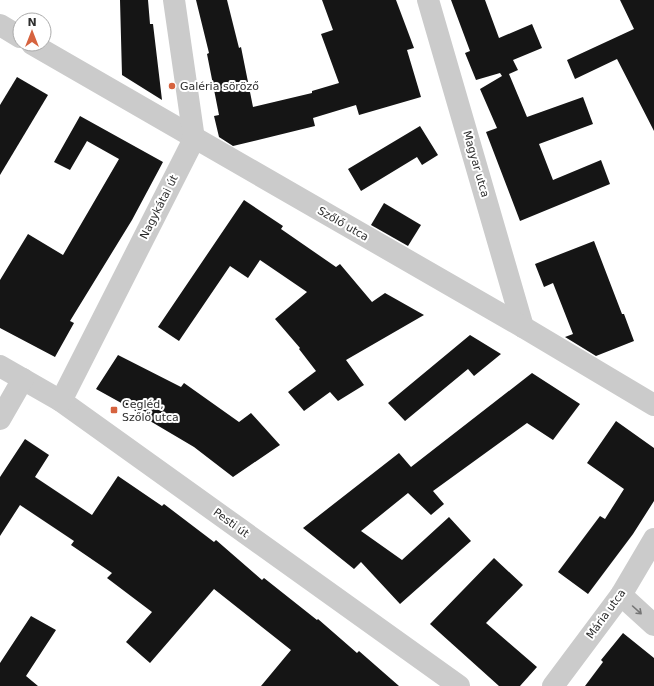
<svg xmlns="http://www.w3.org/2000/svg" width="654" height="686" font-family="'DejaVu Sans',sans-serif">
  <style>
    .building { fill: #151515 }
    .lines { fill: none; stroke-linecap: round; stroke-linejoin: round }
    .minor { stroke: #cbcbcb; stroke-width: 22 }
    .oneway { stroke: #757575 }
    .poi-dot { fill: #d6633f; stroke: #fff; stroke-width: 1.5 }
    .labels { text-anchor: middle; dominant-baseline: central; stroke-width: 4; stroke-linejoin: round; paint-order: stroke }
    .poi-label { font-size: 11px; fill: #2e2e2e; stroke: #fff; text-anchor: start }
    .street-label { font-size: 11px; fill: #2e2e2e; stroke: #fff }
  </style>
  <rect width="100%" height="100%" fill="#fff"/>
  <g class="building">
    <path d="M120,0H148L150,24H153L162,100L122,75Z"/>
    <path d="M196,0H227L239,48L241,47L253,107L312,93V91L339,83L321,34L333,30L322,0H396L414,48L407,50L421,97L359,115L356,105L313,118L315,126L233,146L219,137L214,116L219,115L207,54L209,53Z"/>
    <path d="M451,0H485L499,38L532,24L542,48L513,60L518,70L509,74L527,117L583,97L593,124L539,144L553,180L601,160L610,184L520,221L486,132L497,128L480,89L502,76L500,73L476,80L465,53L470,51Z"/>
    <path d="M620,0H654V131L617,59L575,79L567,60L634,29Z"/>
    <path d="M17,77L48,95L0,175V105Z"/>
    <path d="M80,116L163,162L132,220L70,321L74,323L55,357L0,328V280L28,234L63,255L119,159L87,141L70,170L54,162Z"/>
    <path d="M420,126L438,155L422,165L417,157L361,191L348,169Z"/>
    <path d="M244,200L283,226L281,229L336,267L340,264L372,302L385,293L424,315L346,360L364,385L338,401L330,392L304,411L288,392L316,371L299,349L300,348L275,319L307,292L260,260L248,278L230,266L179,341L158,327Z"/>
    <path d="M384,203L421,225L408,246L371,225Z"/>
    <path d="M594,241L622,314H624L634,341L596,356L565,337L573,334L553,283L544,287L535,264Z"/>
    <path d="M470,335L501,354L474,376L468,369L405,421L388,403Z"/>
    <path d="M118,355L181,387L184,383L239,422L251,413L280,445L233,477L194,447L150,421L152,420L96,389Z"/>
    <path d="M532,373L580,404L553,440L527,423L433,491L444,504L431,515L408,493L361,531L402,560L449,517L471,541L400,604L361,562L354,569L303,528L399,453L411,467Z"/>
    <path d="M616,421L654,448V501L633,534L588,594L558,572L600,516L605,519L624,489L587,463Z"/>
    <path d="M25,439L49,455L35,477L92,515L118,476L162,506L164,504L214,542L216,540L262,580L264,578L317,620L318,619L357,653L359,651L399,686H261L291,650L214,589L150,663L126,642L152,612L107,578L112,573L71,545L74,541L20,505L0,536V477Z"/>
    <path d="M494,558L523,585L486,623L537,667L520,686H499L430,624Z"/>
    <path d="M31,616L56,630L26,676L38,686H0V663Z"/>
    <path d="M623,633L654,658V686H585L603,662L601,660Z"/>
  </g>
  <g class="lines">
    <g class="minor">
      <path d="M428,0L523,327"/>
      <path d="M0,25L20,37"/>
      <path d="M32,44L523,327L654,405"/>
      <path d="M0,366L61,401L459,686"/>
      <path d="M61,401L194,139L174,0"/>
      <path d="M0,419L23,379"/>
      <path d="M621,595L654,625"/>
      <path d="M553,686L621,595L654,539"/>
    </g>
  </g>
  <defs><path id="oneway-shaft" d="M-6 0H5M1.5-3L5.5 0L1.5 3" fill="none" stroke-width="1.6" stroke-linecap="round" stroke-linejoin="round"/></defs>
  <use class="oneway" href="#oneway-shaft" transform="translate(637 610) rotate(42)"/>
  <g class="poi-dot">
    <circle cx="172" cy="86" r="4"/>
    <rect x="110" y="406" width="8" height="8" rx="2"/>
  </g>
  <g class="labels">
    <g class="poi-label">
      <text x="180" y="86">Galéria söröző</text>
      <text x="122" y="404">Cegléd,<tspan x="122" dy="13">Szőlő utca</tspan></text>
    </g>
    <g class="street-label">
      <text transform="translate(476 164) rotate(74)">Magyar utca</text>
      <text transform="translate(159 207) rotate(-63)">Nagykátai út</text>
      <text transform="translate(343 224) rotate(30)">Szőlő utca</text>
      <text transform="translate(231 523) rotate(36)">Pesti út</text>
      <text transform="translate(606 614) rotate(-54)">Mária utca</text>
    </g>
  </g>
  <g transform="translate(32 32)"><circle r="19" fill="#ffffff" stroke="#ababab"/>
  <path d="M0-3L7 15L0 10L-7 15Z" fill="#d6633f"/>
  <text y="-6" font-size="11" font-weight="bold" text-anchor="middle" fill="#2e2e2e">N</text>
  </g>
</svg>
